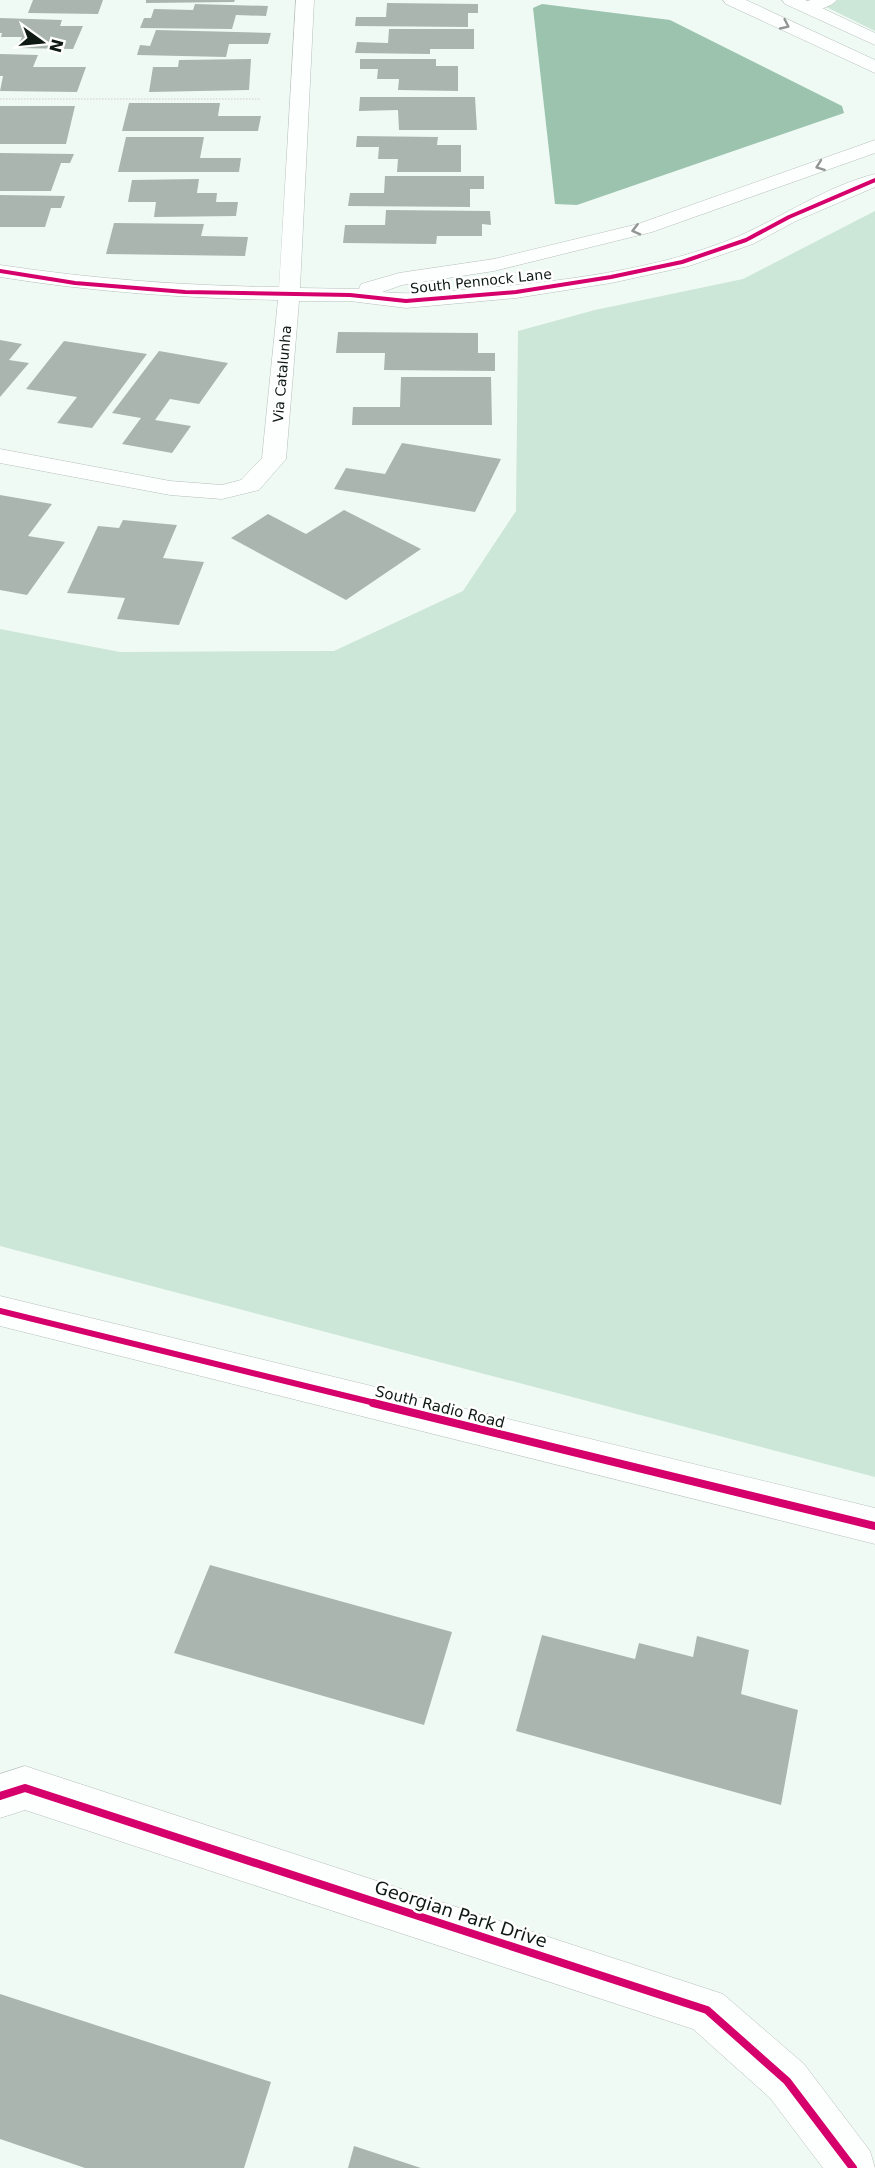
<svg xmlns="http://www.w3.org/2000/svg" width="875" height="2168" font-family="'DejaVu Sans',sans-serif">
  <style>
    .green { fill: #cce6d7 }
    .water { fill: #9bc3ae }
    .building { fill: #abb5b0 }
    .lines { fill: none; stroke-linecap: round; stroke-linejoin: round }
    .street-casing { stroke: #b6c0bb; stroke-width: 1 }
    .secondary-casing { stroke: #b6c0bb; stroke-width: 1 }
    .path { stroke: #e0e3e1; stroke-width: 2; stroke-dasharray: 1.5 1.5; stroke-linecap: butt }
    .street { fill: #fdfefe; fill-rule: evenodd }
    .secondary { fill: #fdfefe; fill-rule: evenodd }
    .cycleway-far2-casing { stroke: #fff; stroke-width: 6 }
    .cycleway-far1-casing { stroke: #fff; stroke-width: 10 }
    .cycleway-casing { stroke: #fff; stroke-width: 11 }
    .cycleway-far2 { stroke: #d6006c; stroke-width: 4 }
    .cycleway-far1 { stroke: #d6006c; stroke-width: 6 }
    .cycleway { stroke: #d6006c; stroke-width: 8 }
    .oneway { stroke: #929795 }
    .labels { text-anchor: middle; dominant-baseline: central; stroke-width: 5; stroke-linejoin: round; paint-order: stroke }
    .far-street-label { font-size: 14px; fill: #0f1a14; stroke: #fff }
    .street-label { font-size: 15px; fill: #0f1a14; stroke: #fff }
    .near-street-label { font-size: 18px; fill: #0f1a14; stroke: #fff }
  </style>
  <rect width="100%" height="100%" fill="#f0faf5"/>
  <g class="green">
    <path d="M812,0H875V31Z"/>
    <path d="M875,211V1477L0,1246V629L120,652L334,651L463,591L516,511L518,331L595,310L743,279Z"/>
  </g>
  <path class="water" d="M542,4L670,20L842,106L844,113L577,205L555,204L533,8Z"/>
  <g class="building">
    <path d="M33,0H103L98,14L28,13Z"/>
    <path d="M146,0H235L234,2L146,3Z"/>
    <path d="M387,3L478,4V13H468V27L355,26L356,17H386Z"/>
    <path d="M195,4L268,6L266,16L236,15L232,29L140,28L144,18H151L154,9L193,10Z"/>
    <path d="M0,18L62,20L60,26H83L73,49L17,48L22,37H1L2,33H0Z"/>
    <path d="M389,29H474V49H430V54L355,53L357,42L388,43Z"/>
    <path d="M156,30L271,33L268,44H229L226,57L137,55L140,45L150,46Z"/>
    <path d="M0,54L38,55L33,67H86L77,92L0,91L3,76H0Z"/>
    <path d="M251,59L249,90L149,92L153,67H178L179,60Z"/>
    <path d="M360,59H436V66H458V91L398,90L399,79H377L378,69H360Z"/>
    <path d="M360,97H475L477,130H399L398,110L359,111Z"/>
    <path d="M129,103H220L218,116H261L258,131H122Z"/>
    <path d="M0,106H75L66,144H0Z"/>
    <path d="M357,136L438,137L437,145H461V172H397L398,159H378L379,147H356Z"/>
    <path d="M126,137H204L200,158H241L239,172H118Z"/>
    <path d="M0,153L74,154L70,163H61L51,191H0Z"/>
    <path d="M385,176H484V189H470V207L348,206L350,193H384Z"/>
    <path d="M199,179L197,193H217L216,202H238L236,216L154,217L156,202H128L132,180Z"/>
    <path d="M0,195L65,196L61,208H51L45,227H0Z"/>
    <path d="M386,210L490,211L491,225L482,224V236H437L436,244L343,243L345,225H385Z"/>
    <path d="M114,223L204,224L201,236L248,237L245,256L106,254Z"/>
    <path d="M338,332L478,333V353H495V371L384,370L385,353H336Z"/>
    <path d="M0,340L22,344L9,360L29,363L0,397Z"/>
    <path d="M64,341L147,354L92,428L57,423L77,397L26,389Z"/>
    <path d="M159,351L228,363L199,404L170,399L155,420L191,426L172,453L122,444L141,418L112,413Z"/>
    <path d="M401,377H491L492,425H352L353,407H400Z"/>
    <path d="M402,443L501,459L475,512L334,489L346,468L385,474Z"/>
    <path d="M0,495L52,504L28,536L65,542L27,595L0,590Z"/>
    <path d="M344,510L421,549L346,600L231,538L268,514L306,534Z"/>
    <path d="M123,520L177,525L163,558L204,562L179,625L117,619L125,598L67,593L98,526L119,528Z"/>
    <path d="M210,1565L452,1632L424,1725L174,1653Z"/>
    <path d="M542,1635L635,1659L639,1643L693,1657L697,1636L749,1650L741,1694L798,1710L781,1805L516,1731Z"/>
    <path d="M0,1994L271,2082L244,2168H85L0,2139Z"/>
    <path d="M354,2146L421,2168H348Z"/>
  </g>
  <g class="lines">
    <g class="street-casing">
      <g id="street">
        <path d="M296,0H314L300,288L359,289L361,284L399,273L494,259L638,224L875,140V153L652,232L494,271L402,285L382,292C412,295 442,292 472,289C558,282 659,270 739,236C784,216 827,186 875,174V187L796,221L753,244L689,266L611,283L516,298L406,308L350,301H299L286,459L259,490L222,499L170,495L0,463V449L170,481L222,485L241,480L262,458L278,300C184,298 93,292 0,277V265C93,279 185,286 279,287Z"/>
        <path d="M811,0H837C830,8 811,13 801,11L798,7L801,3Z"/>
        <path d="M0,1296L875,1508V1544L0,1326Z"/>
        <path d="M25,1766L723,1994L804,2064L870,2151L875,2168H823L770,2098L693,2029L25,1810L0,1818V1774Z"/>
      </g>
    </g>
    <g class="secondary-casing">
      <g id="secondary">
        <path d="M723,0H746L875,60V73L726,4Z"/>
        <path d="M782,0H805L875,33V45L785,4Z"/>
      </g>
    </g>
    <path class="path" d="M0,99H261"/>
    <use href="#street" class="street"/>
    <use href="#secondary" class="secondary"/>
    <g class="cycleway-far2-casing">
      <path id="cycleway-far2" d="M0,271L75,283L185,292L350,295L406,301L516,292L611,277L682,262L746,240L789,217L875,180"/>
    </g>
    <g class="cycleway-far1-casing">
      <path id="cycleway-far1" d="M0,1311L379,1404"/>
    </g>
    <g class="cycleway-casing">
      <g id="cycleway">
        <path d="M373,1403L875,1526"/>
        <path d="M0,1796L25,1788L707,2010L787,2081L853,2168"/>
      </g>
    </g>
    <use href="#cycleway-far2" class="cycleway-far2"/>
    <use href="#cycleway-far1" class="cycleway-far1"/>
    <use href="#cycleway" class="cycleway"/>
  </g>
  <defs><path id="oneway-chevron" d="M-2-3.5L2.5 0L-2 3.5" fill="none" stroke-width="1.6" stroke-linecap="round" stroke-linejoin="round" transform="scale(1.5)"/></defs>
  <g class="oneway">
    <use href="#oneway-chevron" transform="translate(785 25) rotate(25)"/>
    <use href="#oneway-chevron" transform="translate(820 166) rotate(160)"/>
    <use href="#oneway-chevron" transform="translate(636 230) rotate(166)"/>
  </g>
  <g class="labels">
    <g class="far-street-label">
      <text transform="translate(481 281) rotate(-6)">South Pennock Lane</text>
      <text transform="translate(282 374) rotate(-85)">Via Catalunha</text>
    </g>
    <g class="street-label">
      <text transform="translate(440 1407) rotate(14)">South Radio Road</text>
    </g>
    <g class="near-street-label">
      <text transform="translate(461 1914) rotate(18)">Georgian Park Drive</text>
    </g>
  </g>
  <g transform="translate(42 42) rotate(105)" stroke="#ffffff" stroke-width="4.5" paint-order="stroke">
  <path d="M0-4.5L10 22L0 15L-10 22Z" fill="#0f1a14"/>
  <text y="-9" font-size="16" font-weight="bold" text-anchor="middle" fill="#0f1a14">N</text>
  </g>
</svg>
